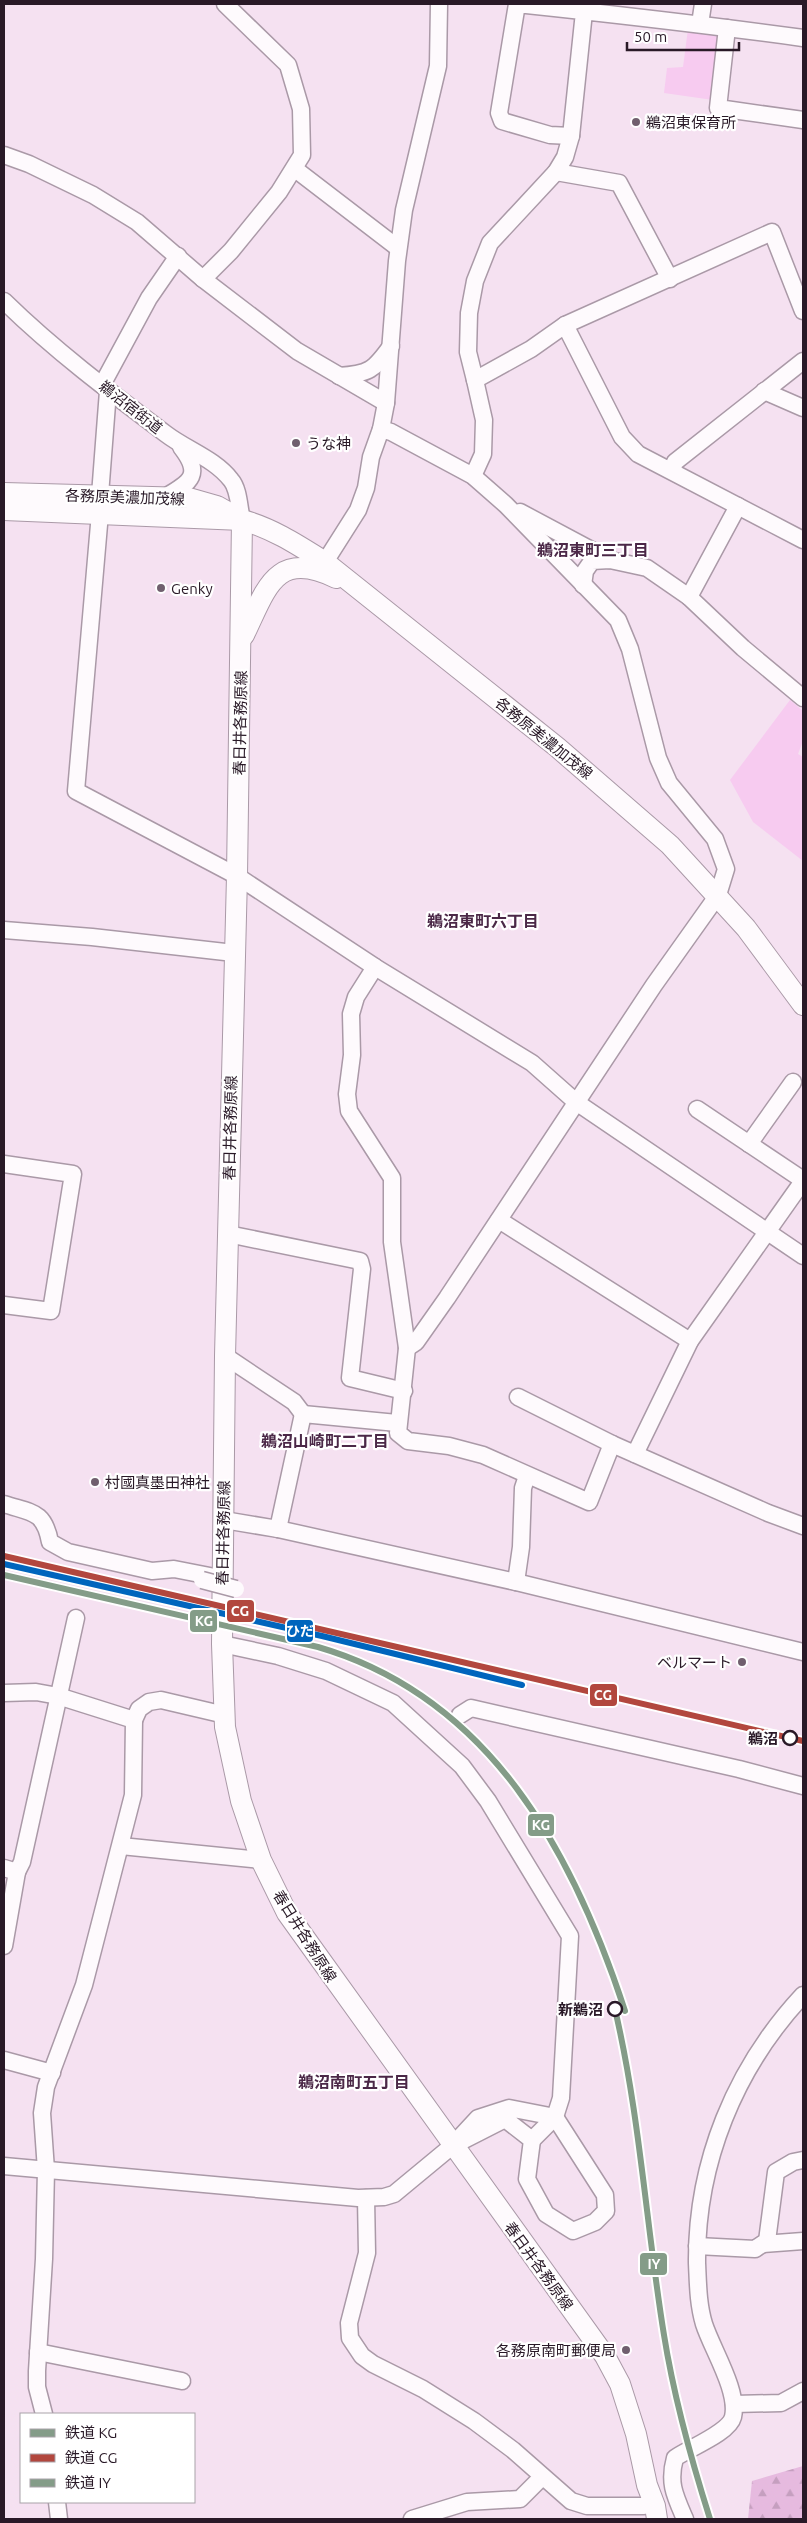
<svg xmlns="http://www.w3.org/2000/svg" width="807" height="2523" font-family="Ubuntu,'Noto Sans JP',sans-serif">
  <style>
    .forest { fill: url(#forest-firs) }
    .park { fill: #f7cbf0 }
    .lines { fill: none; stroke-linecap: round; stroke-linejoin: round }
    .minor-casing { stroke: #aa99a7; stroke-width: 19 }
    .major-casing { stroke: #aa99a7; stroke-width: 22 }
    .minor { stroke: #fefafd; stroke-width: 16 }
    .major { stroke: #fefafd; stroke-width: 20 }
    .minor-bridge-casing { stroke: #aa99a7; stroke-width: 19; stroke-linecap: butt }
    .minor-bridge { stroke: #fefafd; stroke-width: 16 }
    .rail-1-casing { stroke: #fff; stroke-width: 10 }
    .rail-2-casing { stroke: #fff; stroke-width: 10 }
    .rail-3-casing { stroke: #fff; stroke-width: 10 }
    .rail-4-casing { stroke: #fff; stroke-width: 10 }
    .rail-1 { stroke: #849c88; stroke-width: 6 }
    .rail-2 { stroke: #b2473e; stroke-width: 6 }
    .rail-3 { stroke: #849c88; stroke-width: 6 }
    .rail-4 { stroke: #0065bd; stroke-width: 6 }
    .poi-dot { fill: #705f6e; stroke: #fff; stroke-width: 2 }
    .stop-dot { fill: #fff; stroke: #291927; stroke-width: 2.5 }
    .labels { text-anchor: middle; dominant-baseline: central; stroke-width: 4.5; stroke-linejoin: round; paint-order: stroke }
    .poi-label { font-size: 15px; fill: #291927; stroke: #fff; text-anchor: start }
    .street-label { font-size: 15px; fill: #291927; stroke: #fff }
    .stop-label { font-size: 15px; font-weight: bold; fill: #291927; stroke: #fff; text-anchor: end }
    .neighbourhood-label { font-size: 16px; font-weight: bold; fill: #4b2847; stroke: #fff }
    .line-badge { stroke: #fff; stroke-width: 2 }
    .badge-label { font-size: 14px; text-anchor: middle; font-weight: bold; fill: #fff }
  </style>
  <defs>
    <pattern id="forest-firs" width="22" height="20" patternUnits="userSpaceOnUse" patternTransform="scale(1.25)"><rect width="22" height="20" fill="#e6badf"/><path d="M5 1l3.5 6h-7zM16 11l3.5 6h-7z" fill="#c59fbf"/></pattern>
  </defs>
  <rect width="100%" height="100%" fill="#f5e1f1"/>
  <path class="forest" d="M803,2466V2519H748L752,2481Z"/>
  <g class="park">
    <path d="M688,29L723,32L713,100L664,93L667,68L683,67Z"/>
    <path d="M790,700L803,711V741L798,754L803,757V861L753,822L730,780Z"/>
  </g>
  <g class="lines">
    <g class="minor-casing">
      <g id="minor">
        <path d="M584,12L571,136L550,135L502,121L499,113L517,4C612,14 708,25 803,38"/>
        <path d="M700,24L703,4"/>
        <path d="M727,28L718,108L803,120"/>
        <path d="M4,155L29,164L93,195L137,222L203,279L297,351L386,403"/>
        <path d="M295,169L398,248"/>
        <path d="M556,172L619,183L670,279"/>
        <path d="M203,279L231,251L279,192L302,155L301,109L288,65L225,4"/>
        <path d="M4,301C54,350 110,392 166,434C187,450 215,459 231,480C239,489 239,508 242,520"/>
        <path d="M565,325L622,437L638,454L803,540"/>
        <path d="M339,376C369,374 374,370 391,346"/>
        <path d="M475,380L468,352L469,313L475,281L490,243L556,172L565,157L571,136"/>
        <path d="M102,385L149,298L178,256"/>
        <path d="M764,391L803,408"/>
        <path d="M381,429L391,432L473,476L506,505L618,620L630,649L658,758L669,783L715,839L726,869L718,895L654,985L447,1298L416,1342L407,1348"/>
        <path d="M672,471L675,462L803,361"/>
        <path d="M473,476L483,454L484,420L475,380L531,349L565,325L772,232L803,311"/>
        <path d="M100,495L108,391"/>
        <path d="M165,497C192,482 202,474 181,447"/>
        <path d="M738,506L689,597L743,648L803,698"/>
        <path d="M520,512L610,560"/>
        <path d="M100,513L76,791L237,876L375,967L532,1063L576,1102L803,1256"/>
        <path d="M325,562L358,510L366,488L371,457L381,429L386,403L397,261L404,210L438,66L439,4"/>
        <path d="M583,585L585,571L592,561L610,560L647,568L689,597"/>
        <path d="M4,930L92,937L234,953"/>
        <path d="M375,967L356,997L351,1014L352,1055L347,1094L349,1111L392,1178V1242L407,1348L398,1433L408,1441L449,1446L483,1455L589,1502L612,1444L768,1513L803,1526"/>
        <path d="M697,1109L803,1180"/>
        <path d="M749,1144L793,1082"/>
        <path d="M4,1164L73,1174L51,1311L4,1305"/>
        <path d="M499,1220L690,1341"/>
        <path d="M228,1234L360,1261L362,1269L350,1378L404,1391"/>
        <path d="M225,1356L294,1402L303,1414"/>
        <path d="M518,1397L612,1444"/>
        <path d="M635,1454L690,1341L803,1181"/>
        <path d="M4,1504C31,1513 44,1510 50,1542L68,1552L152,1571L174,1569L220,1578"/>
        <path d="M224,1520L278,1529L516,1582L803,1652"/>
        <path d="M278,1529L303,1414L397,1423"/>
        <path d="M516,1582L521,1547L523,1488L527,1476"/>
        <path d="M222,1644L278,1656L326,1671L393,1703L462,1766L488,1801L570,1936L561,2098L555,2117L532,2140"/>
        <path d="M4,1693L36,1692L58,1696L134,1720L133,1795L84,1985L46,2087L42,2113L46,2170L44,2259L37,2371V2387L44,2414"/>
        <path d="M460,1715L471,1708L739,1769L803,1786"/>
        <path d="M134,1720L139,1709L149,1702L161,1700L225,1715"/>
        <path d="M121,1846L261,1860"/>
        <path d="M4,1868L17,1872L4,1946"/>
        <path d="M17,1872L22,1862L76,1618"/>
        <path d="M4,2060L52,2073"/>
        <path d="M4,2166L358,2198L384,2197L394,2194L452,2146L478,2118L509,2108L555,2117L605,2195L606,2211L595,2222L573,2231L546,2214L527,2179L532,2140L505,2119L452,2146"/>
        <path d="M366,2198L367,2253L349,2323L350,2338L362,2356L373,2364L423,2389L474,2421L513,2450L571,2501L587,2506H644"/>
        <path d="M763,2244L803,2241"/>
        <path d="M697,2246L755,2249L767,2241L776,2172L793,2162L803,2160"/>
        <path d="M38,2352L182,2381"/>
        <path d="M734,2404L781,2403L803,2391"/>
        <path d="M57,2502L59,2519"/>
        <path d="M412,2519L467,2502L520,2499L542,2477"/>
        <path d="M685,2519C675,2496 668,2483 675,2458C689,2448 729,2433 733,2417C739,2391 712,2349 704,2324C698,2304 698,2284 697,2263C696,2163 735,2068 803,1995"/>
      </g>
    </g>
    <g class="major-casing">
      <g id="major">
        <path d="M4,493L189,498L217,506L233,515"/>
        <path d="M4,510L242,520C272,528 298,545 325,562L557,747L670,845L746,928L803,1005"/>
        <path d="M242,520L237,876L225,1356L222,1644L225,1727L241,1801L261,1860L287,1913L605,2356L620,2384L636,2434L647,2485L655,2506L657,2519"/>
        <path d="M244,635C266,590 275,548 336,578"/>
      </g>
    </g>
    <use href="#minor" class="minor"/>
    <use href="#major" class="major"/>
    <g class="minor-bridge-casing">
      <path id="minor-bridge" d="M202,1580L236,1589"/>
    </g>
    <use href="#minor-bridge" class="minor-bridge"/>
    <g class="rail-1-casing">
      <path id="rail-1" d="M4,1575L318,1647C490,1697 573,1852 625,2011"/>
    </g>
    <g class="rail-2-casing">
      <path id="rail-2" d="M4,1556L803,1741"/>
    </g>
    <g class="rail-3-casing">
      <path id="rail-3" d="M614,2005C640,2114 646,2225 664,2335C674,2398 691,2459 710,2519"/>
    </g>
    <g class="rail-4-casing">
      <path id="rail-4" d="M4,1564L322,1636L522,1685"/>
    </g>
    <use href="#rail-1" class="rail-1"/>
    <use href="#rail-2" class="rail-2"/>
    <use href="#rail-3" class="rail-3"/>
    <use href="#rail-4" class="rail-4"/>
  </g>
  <g class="poi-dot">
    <circle cx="636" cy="122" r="5"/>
    <circle cx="296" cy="443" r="5"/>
    <circle cx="161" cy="588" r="5"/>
    <circle cx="95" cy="1482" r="5"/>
    <circle cx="742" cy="1662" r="5"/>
    <circle cx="626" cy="2350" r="5"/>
  </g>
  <g class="stop-dot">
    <circle cx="790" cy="1738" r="7"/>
    <circle cx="615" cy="2009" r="7"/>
  </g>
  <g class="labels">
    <g class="poi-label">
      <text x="646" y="122">鵜沼東保育所</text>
      <text x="306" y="443">うな神</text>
      <text x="171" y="588">Genky</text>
      <text x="105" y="1482">村國真墨田神社</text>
      <text x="732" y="1662" text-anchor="end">ベルマート</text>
      <text x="616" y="2350" text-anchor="end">各務原南町郵便局</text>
    </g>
    <g class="street-label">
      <text transform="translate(131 407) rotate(38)">鵜沼宿街道</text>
      <text transform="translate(125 497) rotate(2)">各務原美濃加茂線</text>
      <text transform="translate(240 723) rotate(-89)">春日井各務原線</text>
      <text transform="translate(544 738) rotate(39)">各務原美濃加茂線</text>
      <text transform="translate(230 1128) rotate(-89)">春日井各務原線</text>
      <text transform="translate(223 1533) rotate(-89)">春日井各務原線</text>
      <text transform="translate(305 1936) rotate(58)">春日井各務原線</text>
      <text transform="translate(539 2266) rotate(54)">春日井各務原線</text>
    </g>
    <g class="stop-label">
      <text x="778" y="1738">鵜沼</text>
      <text x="603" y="2009">新鵜沼</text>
    </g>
    <g class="neighbourhood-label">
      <text x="593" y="550">鵜沼東町三丁目</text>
      <text x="483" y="921">鵜沼東町六丁目</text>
      <text x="325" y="1441">鵜沼山崎町二丁目</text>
      <text x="354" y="2082">鵜沼南町五丁目</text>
    </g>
  </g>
  <g class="line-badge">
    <rect x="226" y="1599" width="29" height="24" rx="5" fill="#b2473e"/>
    <rect x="189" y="1609" width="29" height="24" rx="5" fill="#849c88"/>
    <rect x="286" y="1619" width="28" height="24" rx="5" fill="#0065bd"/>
    <rect x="589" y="1683" width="29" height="24" rx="5" fill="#b2473e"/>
    <rect x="527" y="1813" width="28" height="24" rx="5" fill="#849c88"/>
    <rect x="639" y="2252" width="29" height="24" rx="5" fill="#849c88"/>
  </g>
  <g class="badge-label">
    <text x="240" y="1616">CG</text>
    <text x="204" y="1626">KG</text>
    <text x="300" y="1636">ひだ</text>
    <text x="603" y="1700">CG</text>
    <text x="541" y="1830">KG</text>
    <text x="654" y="2269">IY</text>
  </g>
  <rect width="807" height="2523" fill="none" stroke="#291927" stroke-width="10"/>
  <rect x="20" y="2413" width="175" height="90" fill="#ffffff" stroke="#a9a3a9"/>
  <rect x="30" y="2429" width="25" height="8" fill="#849c88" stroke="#a9a3a9"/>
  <text x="65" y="2438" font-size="15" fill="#291927">鉄道 KG</text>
  <rect x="30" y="2454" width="25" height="8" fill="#b2473e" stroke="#a9a3a9"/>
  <text x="65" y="2463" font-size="15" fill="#291927">鉄道 CG</text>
  <rect x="30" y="2479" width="25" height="8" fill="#849c88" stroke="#a9a3a9"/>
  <text x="65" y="2488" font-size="15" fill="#291927">鉄道 IY</text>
  <path d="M627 42v8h112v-8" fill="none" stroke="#291927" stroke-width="2.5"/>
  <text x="634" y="42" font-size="15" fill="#291927" stroke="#ffffff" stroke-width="4" paint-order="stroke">50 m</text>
</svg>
